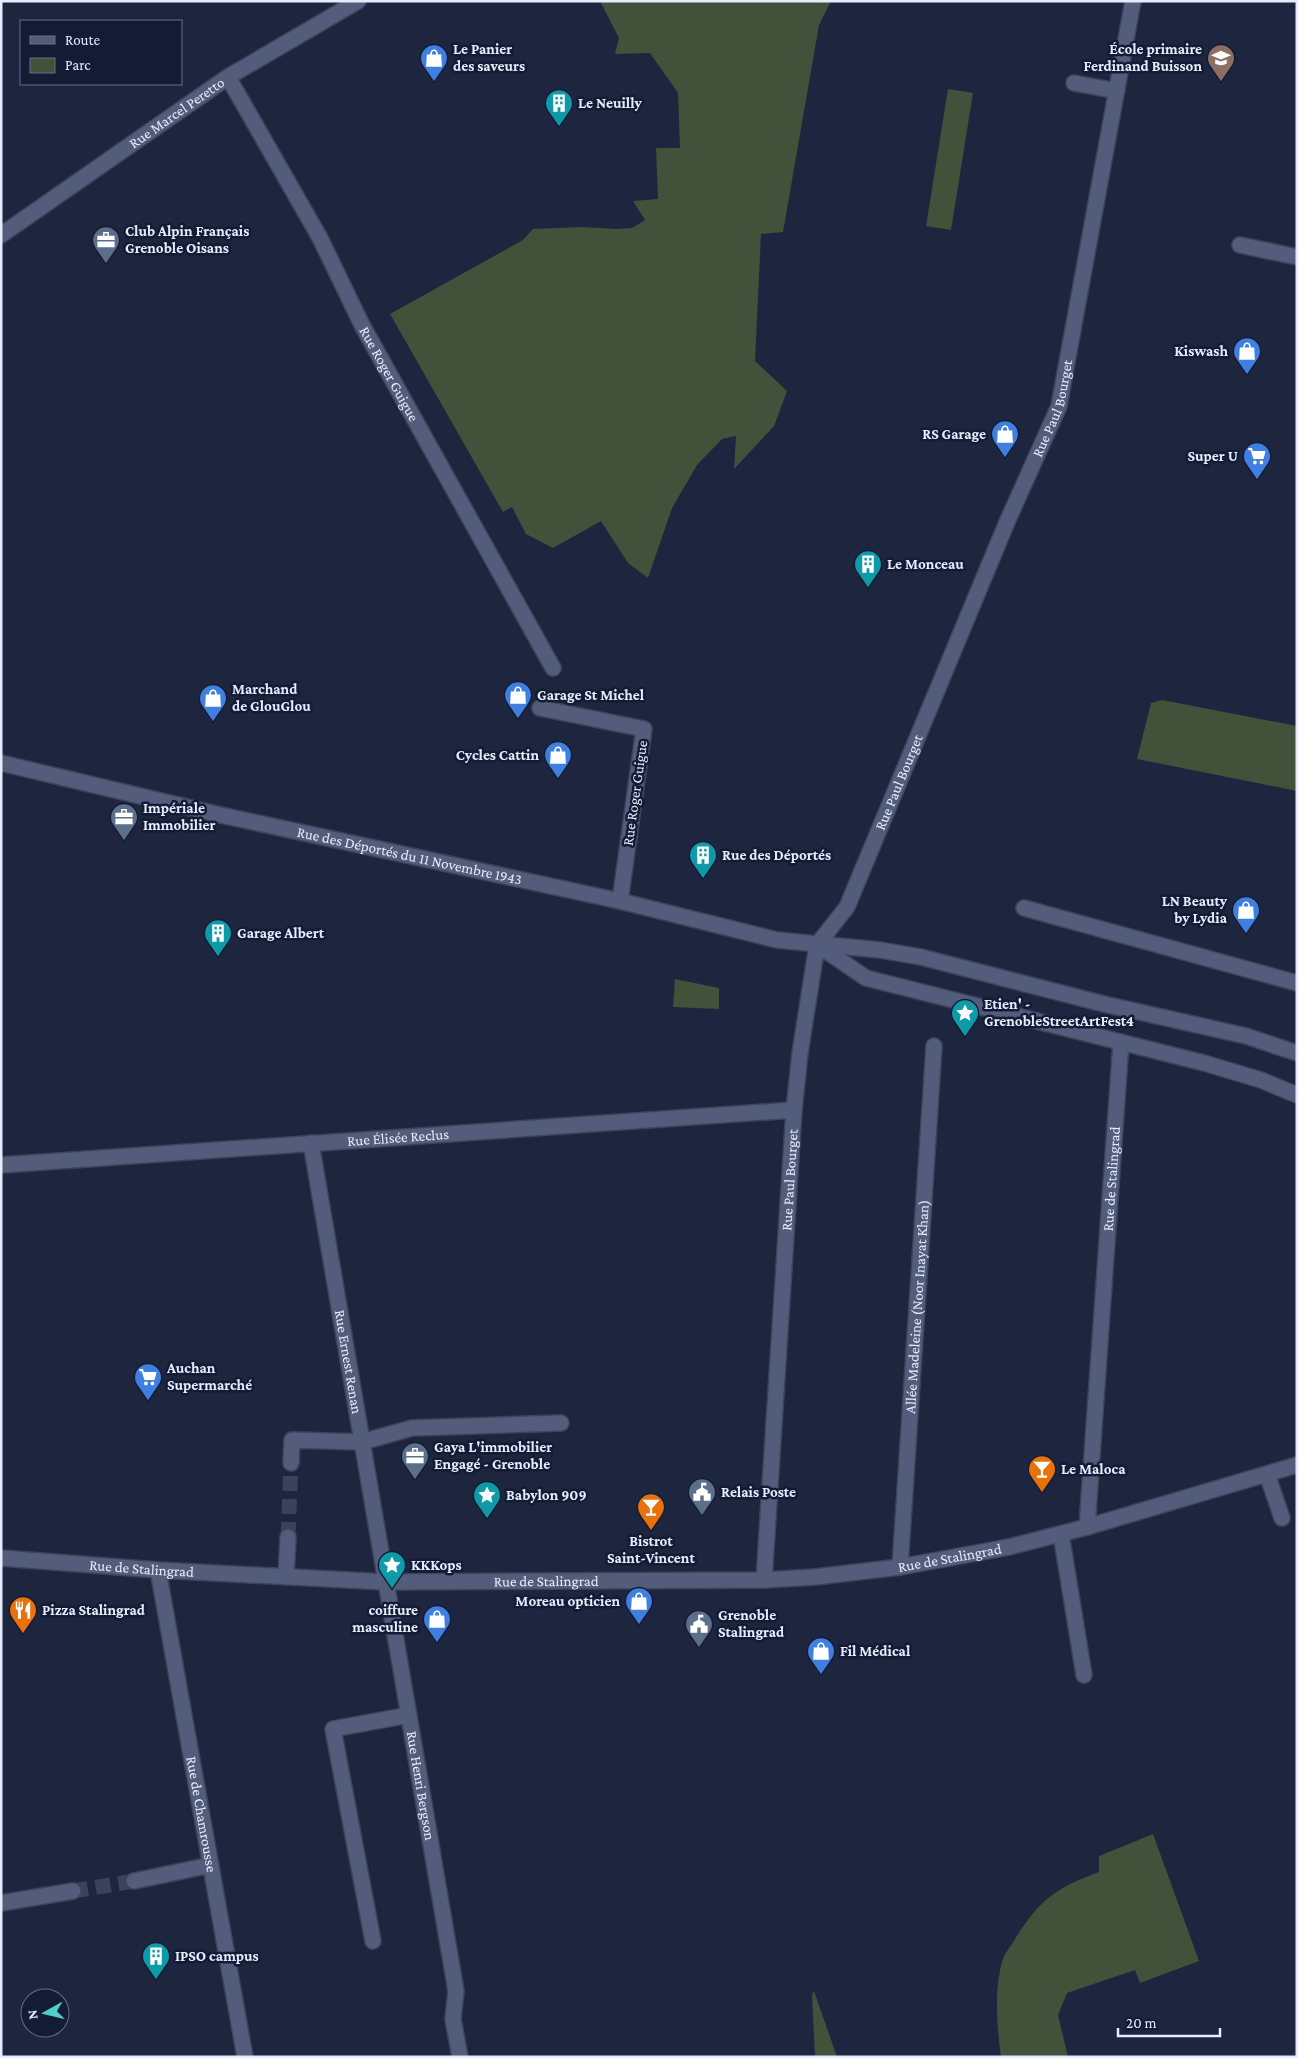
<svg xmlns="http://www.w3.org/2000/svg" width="1298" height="2058" font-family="'Crimson Pro',serif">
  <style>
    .green { fill: #425139 }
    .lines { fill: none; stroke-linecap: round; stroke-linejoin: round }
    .minor-tunnel { stroke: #3b435c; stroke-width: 15; stroke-dasharray: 15 8; stroke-linecap: butt }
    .minor-casing { stroke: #3d4359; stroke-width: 18 }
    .minor { stroke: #535d7b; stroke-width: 15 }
    .labels { text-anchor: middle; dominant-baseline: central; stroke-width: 5; stroke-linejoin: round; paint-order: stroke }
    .poi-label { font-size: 15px; font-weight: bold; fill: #e5ecfd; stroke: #141b35; text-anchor: start }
    .street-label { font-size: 15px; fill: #e5ecfd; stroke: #141b35 }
  </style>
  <rect width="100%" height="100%" fill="#1d253f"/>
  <g class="green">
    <path d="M600,1H831L819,25L783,232L761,234L755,361L787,391L774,426L734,469L736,436L722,439L697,465L672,508L648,578L628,563L601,521L553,548L526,534L512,507L503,512L390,314L523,240L533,229L582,227L616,229L632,228L645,220L633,201L658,199L656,148H680L678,93L650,53L615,54L619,38Z"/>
    <path d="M948,89L973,93L951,230L926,226Z"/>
    <path d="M1162,700L1297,726V791L1137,759L1151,703Z"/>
    <path d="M675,979L719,988V1009L673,1007Z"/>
    <path d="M1153,1834L1199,1961L1140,1983L1135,1970L1067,1993L1058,2015L1068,2057H1001C997,2027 994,1991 1002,1962C1004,1954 1011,1946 1015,1939C1040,1899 1056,1888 1099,1872V1856Z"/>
    <path d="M814,1991L837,2057H815L812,1995Z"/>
  </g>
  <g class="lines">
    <g class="minor-tunnel">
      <path d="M288,1537L291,1463"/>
      <path d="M73,1891L134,1881"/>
    </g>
    <g class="minor-casing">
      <g id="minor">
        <path id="s1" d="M228,77L320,238L362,325L553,668"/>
        <path d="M1074,83L1117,91"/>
        <path id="s2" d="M1,235L228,77L358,1"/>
        <path d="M1240,245L1297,257"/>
        <path d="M540,708L644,729L620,901"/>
        <path id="s3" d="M1,763L216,814L620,901L777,940L880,950L921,957L1104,1004L1246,1036L1297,1053"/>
        <path d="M1024,908L1297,983"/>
        <path d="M819,946L866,978L1204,1063L1261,1080L1297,1095"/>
        <path id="s4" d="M311,1143L456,1991L453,2019L460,2057"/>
        <path id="s5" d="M1,1165L794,1110"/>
        <path d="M291,1463L292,1440L362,1442L412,1428L561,1423"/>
        <path d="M1267,1474L1282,1518"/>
        <path id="s6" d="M1087,1527L1121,1042"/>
        <path d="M1061,1534L1084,1675"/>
        <path id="s7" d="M1,1558L158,1570L386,1582L764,1580L815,1577L900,1567L1009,1547L1087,1527L1297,1465"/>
        <path id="s8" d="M900,1567L934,1046"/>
        <path id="s9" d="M158,1570L245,2057"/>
        <path d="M286,1577L288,1537"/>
        <path id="s10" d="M764,1580L794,1110L800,1053L817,945L847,907L1007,522L1059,406L1133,1"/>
        <path d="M134,1881L211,1865"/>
        <path d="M1,1903L73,1891"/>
        <path d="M373,1941L333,1729L409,1715"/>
      </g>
    </g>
    <use href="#minor" class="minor"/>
  </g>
  <defs>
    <g id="shop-pin" transform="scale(1.4375)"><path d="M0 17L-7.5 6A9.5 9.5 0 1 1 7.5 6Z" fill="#3f7fe0" stroke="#141b35"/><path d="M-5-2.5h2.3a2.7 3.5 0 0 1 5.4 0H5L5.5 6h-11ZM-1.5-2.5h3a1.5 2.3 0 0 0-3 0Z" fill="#fff"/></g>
    <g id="school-pin" transform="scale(1.4375)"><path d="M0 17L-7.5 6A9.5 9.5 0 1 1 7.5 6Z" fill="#8d6e63" stroke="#141b35"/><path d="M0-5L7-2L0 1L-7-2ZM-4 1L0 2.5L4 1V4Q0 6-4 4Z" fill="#fff"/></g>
    <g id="building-pin" transform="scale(1.4375)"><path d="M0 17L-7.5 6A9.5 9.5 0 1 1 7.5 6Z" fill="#0f9aa8" stroke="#141b35"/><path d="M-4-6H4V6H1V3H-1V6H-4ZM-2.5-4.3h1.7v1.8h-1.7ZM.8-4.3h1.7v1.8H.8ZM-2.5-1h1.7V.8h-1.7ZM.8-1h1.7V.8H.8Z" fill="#fff"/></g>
    <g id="office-pin" transform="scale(1.4375)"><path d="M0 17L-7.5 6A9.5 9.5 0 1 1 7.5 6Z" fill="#5c6f8a" stroke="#141b35"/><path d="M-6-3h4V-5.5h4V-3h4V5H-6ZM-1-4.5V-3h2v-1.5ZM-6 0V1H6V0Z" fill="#fff"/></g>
    <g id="supermarket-pin" transform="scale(1.4375)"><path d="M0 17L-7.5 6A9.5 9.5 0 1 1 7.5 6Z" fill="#3f7fe0" stroke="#141b35"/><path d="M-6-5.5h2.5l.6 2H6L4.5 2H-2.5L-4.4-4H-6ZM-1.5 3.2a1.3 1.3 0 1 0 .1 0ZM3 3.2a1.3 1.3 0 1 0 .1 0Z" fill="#fff"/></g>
    <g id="sight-pin" transform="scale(1.4375)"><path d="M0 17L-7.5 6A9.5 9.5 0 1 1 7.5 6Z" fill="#0f9aa8" stroke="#141b35"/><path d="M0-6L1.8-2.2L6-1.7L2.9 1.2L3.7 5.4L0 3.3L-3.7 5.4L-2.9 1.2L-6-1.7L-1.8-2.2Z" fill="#fff"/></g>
    <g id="bar-pin" transform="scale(1.4375)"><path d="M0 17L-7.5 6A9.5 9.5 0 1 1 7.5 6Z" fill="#e8710a" stroke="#141b35"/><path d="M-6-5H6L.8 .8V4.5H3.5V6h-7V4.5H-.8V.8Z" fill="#fff"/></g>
    <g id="civic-pin" transform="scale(1.4375)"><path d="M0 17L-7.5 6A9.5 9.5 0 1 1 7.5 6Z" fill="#5c6f8a" stroke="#141b35"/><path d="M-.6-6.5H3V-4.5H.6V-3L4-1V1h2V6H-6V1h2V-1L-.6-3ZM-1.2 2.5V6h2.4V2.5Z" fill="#fff"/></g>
    <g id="restaurant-pin" transform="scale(1.4375)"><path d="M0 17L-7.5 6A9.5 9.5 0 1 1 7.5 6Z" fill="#e8710a" stroke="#141b35"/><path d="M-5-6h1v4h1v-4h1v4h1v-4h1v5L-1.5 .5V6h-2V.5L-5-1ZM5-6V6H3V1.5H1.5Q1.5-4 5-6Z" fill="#fff"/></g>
  </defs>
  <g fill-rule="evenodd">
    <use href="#shop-pin" x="434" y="58"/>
    <use href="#school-pin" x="1221" y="58"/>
    <use href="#building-pin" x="559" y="103"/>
    <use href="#office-pin" x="106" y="240"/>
    <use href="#shop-pin" x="1247" y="351"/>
    <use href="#shop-pin" x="1005" y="434"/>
    <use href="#supermarket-pin" x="1257" y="456"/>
    <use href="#building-pin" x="868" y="564"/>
    <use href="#shop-pin" x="518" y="695"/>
    <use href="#shop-pin" x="213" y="698"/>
    <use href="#shop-pin" x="558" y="755"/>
    <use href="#office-pin" x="124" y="817"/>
    <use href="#building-pin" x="703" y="855"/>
    <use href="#shop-pin" x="1246" y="910"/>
    <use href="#building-pin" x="218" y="933"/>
    <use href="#sight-pin" x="965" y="1013"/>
    <use href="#supermarket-pin" x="148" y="1377"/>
    <use href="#office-pin" x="415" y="1456"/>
    <use href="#bar-pin" x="1042" y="1469"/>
    <use href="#civic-pin" x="702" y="1492"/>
    <use href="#sight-pin" x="487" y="1495"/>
    <use href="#bar-pin" x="651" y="1507"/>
    <use href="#sight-pin" x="392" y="1565"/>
    <use href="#shop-pin" x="639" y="1601"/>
    <use href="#restaurant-pin" x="23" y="1610"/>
    <use href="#shop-pin" x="437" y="1619"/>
    <use href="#civic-pin" x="699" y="1624"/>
    <use href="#shop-pin" x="821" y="1651"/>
    <use href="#building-pin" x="156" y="1956"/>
  </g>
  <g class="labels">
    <g class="poi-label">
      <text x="453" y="49">Le Panier<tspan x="453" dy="17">des saveurs</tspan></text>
      <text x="1202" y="49" text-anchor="end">École primaire<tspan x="1202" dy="17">Ferdinand Buisson</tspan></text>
      <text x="578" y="103">Le Neuilly</text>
      <text x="125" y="231">Club Alpin Français<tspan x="125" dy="17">Grenoble Oisans</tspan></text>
      <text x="1228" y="351" text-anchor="end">Kiswash</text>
      <text x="986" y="434" text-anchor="end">RS Garage</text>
      <text x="1238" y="456" text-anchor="end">Super U</text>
      <text x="887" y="564">Le Monceau</text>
      <text x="232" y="689">Marchand<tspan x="232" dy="17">de GlouGlou</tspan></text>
      <text x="537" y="695">Garage St Michel</text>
      <text x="539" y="755" text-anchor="end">Cycles Cattin</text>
      <text x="143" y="808">Impériale<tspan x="143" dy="17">Immobilier</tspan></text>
      <text x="722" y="855">Rue des Déportés</text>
      <text x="1227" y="901" text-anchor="end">LN Beauty<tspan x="1227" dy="17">by Lydia</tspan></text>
      <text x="237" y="933">Garage Albert</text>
      <text x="984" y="1004">Etien' -<tspan x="984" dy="17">GrenobleStreetArtFest4</tspan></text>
      <text x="167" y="1368">Auchan<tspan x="167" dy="17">Supermarché</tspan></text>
      <text x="434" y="1447">Gaya L'immobilier<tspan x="434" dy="17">Engagé - Grenoble</tspan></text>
      <text x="1061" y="1469">Le Maloca</text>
      <text x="721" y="1492">Relais Poste</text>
      <text x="506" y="1495">Babylon 909</text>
      <text x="651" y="1541" text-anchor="middle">Bistrot<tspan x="651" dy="17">Saint-Vincent</tspan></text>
      <text x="411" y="1565">KKKops</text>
      <text x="620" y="1601" text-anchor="end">Moreau opticien</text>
      <text x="42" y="1610">Pizza Stalingrad</text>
      <text x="418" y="1610" text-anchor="end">coiffure<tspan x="418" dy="17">masculine</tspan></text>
      <text x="718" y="1615">Grenoble<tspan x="718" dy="17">Stalingrad</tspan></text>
      <text x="840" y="1651">Fil Médical</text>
      <text x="175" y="1956">IPSO campus</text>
    </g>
    <g class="street-label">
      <text stroke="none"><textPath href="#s2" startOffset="214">Rue Marcel Peretto</textPath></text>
      <text stroke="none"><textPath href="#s1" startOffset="338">Rue Roger Guigue</textPath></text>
      <text stroke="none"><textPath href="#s10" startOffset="1226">Rue Paul Bourget</textPath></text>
      <text stroke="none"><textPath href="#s10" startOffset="821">Rue Paul Bourget</textPath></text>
      <text transform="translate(635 793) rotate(-82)">Rue Roger Guigue</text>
      <text stroke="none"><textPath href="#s3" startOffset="419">Rue des Déportés du 11 Novembre 1943</textPath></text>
      <text stroke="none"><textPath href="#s5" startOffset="398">Rue Élisée Reclus</textPath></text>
      <text stroke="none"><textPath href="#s10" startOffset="401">Rue Paul Bourget</textPath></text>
      <text stroke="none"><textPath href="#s6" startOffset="349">Rue de Stalingrad</textPath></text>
      <text stroke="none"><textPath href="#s8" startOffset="261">Allée Madeleine (Noor Inayat Khan)</textPath></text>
      <text stroke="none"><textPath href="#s4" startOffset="222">Rue Ernest Renan</textPath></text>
      <text stroke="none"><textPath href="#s7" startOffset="951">Rue de Stalingrad</textPath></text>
      <text stroke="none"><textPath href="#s7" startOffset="141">Rue de Stalingrad</textPath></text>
      <text stroke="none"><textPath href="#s7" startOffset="546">Rue de Stalingrad</textPath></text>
      <text stroke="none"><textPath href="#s4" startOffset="652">Rue Henri Bergson</textPath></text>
      <text stroke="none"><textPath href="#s9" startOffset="248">Rue de Chamrousse</textPath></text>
    </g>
  </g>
  <rect width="1298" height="2058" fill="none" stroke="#e5ecfd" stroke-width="5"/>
  <rect x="20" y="20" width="162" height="65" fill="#141b35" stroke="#686f85"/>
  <rect x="30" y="36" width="25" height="8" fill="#535d7b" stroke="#686f85"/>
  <text x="65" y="45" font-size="15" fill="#e5ecfd">Route</text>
  <rect x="30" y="58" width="25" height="15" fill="#425139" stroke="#686f85"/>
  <text x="65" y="70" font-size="15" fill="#e5ecfd">Parc</text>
  <g transform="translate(45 2013) rotate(262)"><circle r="24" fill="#141b35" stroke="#686f85"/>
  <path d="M0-4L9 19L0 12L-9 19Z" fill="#53cdc9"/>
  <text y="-8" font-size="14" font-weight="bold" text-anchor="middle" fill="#e5ecfd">N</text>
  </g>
  <path d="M1118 2028v8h102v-8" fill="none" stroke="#e5ecfd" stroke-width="2.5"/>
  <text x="1126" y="2028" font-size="15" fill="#e5ecfd" stroke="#141b35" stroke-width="4" paint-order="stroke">20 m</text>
</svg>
